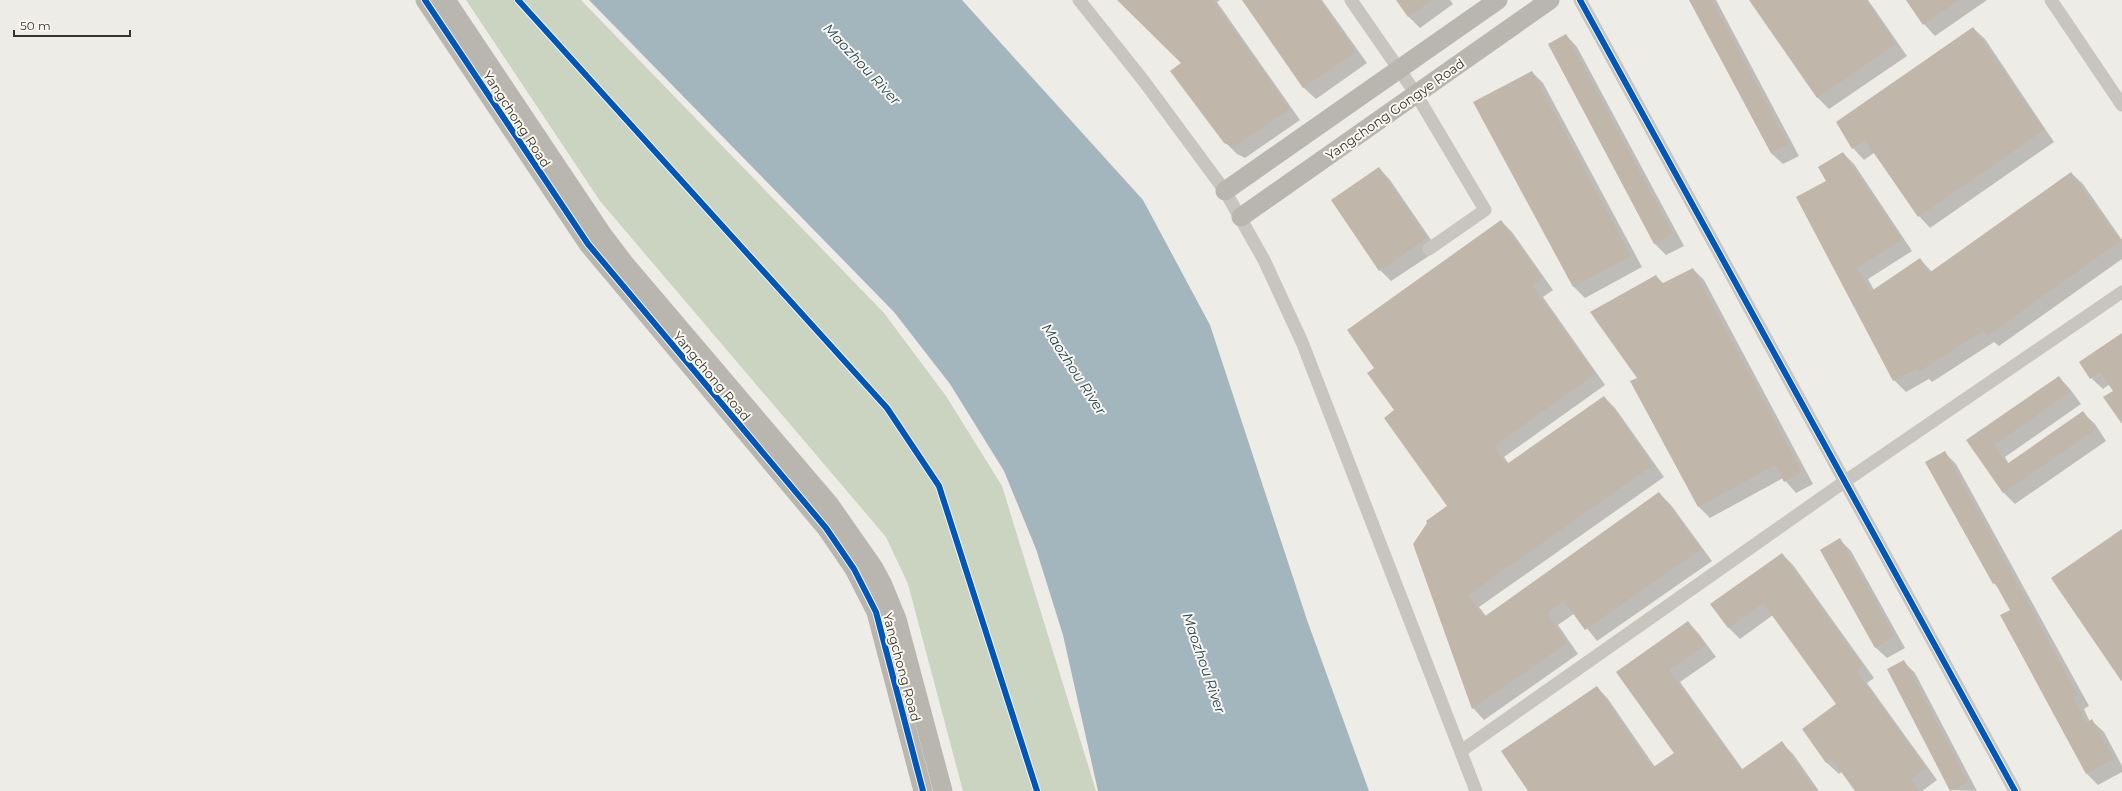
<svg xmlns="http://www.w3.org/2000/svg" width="2122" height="791" font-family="Montserrat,sans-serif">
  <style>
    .green { fill: #cbd3c1 }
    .water { fill: #a4b6bd }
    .shadow { fill: #0003 }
    .building { fill: #c0b6aa }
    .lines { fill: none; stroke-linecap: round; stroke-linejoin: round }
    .street { stroke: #c8c5be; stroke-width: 13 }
    .secondary { stroke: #b8b6af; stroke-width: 19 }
    .cycleway-casing { stroke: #f9f7ef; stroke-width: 8 }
    .cycleway { stroke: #0057b8; stroke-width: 6 }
    .labels { text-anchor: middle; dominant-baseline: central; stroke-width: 4; stroke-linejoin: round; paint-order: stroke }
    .street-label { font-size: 13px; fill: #38342c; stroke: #f9f7ef }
    .water-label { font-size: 14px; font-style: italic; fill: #264556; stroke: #f9f7ef }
  </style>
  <rect width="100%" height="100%" fill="#eeece6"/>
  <path class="green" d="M466,0H581L884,313L946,396L1002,486L1096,791H963L908,584L886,537L600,201Z"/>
  <path class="water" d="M589,0H962L1143,200L1210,325L1307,620L1369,791H1098L1063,635L1036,549L1004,471L950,384L894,312Z"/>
  <g class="shadow">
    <path d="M1118,0H1220L1217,2L1300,120L1245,158L1237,154L1225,142L1182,63Z"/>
    <path d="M1243,0H1322L1367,63L1316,99L1304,88Z"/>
    <path d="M1397,0H1450L1453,4L1420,28L1408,16Z"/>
    <path d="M1690,0H1716L1799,156L1783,164L1771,153Z"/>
    <path d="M1750,0H1868L1907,56L1829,109L1818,98Z"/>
    <path d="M1907,0H1987L1935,36L1924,24Z"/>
    <path d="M1973,28L1985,39L2054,142L1930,228L1919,216L1874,153L1864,160L1853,148Z"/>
    <path d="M1566,35L1577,47L1684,246L1666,255L1655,244L1549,45Z"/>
    <path d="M1532,72L1543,83L1642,267L1585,298L1574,287L1475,102Z"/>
    <path d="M1843,153L1854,164L1912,251L1868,279L1874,290L1920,259L1932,272L2071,173L2083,184L2122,240V259L1999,346L1994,342L1932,382L1929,379L1906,392L1894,380L1827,181Z"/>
    <path d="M1379,168L1390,180L1438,250L1391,281L1380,270Z"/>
    <path d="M1501,221L1512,232L1553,290L1543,297L1605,385L1504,457L1509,464L1604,397L1615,408L1664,477L1479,607L1486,616L1659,493L1671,505L1712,561L1597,641L1575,613L1558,625L1578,654L1484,720L1473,708L1448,506L1375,368Z"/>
    <path d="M1693,269L1704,280L1813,484L1796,493L1783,478L1710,518L1698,506L1639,378L1656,276L1664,284Z"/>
    <path d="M2122,334V420L2114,391L2110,384L2103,389L2091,378Z"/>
    <path d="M2059,377L2070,389L2081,404L2005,457L2009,464L2083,413L2095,424L2106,441L2015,504L2004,493L1968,440Z"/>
    <path d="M1945,453L1956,464L2089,706L2084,709L2090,722L2092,721L2104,732L2122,766V772L2098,785L2087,774L2011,610L2000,590L1994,583Z"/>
    <path d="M1840,540L1851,551L1905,648L1887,658L1875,647Z"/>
    <path d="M1782,554L1793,565L1874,678L1867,683L1937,780L1922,791H1856L1842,772L1839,774L1827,763L1803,729L1837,704L1773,615L1740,639L1728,627Z"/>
    <path d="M1688,622L1699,634L1716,657L1680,682L1743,770L1782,743L1793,754L1819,791H1529L1597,687L1608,699L1655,767L1675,754L1617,673Z"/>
    <path d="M1904,662L1915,673L1977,791L1951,790Z"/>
  </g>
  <g class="building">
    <path d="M1117,0H1213L1290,109L1233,147L1224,143L1170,71L1181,63Z"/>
    <path d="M1242,0H1320L1356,52L1303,88Z"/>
    <path d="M1396,0H1432L1408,17Z"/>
    <path d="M1689,0H1712L1788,144L1771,153Z"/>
    <path d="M1749,0H1866L1896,44L1817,98Z"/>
    <path d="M1906,0H1959L1923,25Z"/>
    <path d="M1973,27L2044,130L1918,217L1865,140L1852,149L1836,122Z"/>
    <path d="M1566,34L1673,234L1654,244L1548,44Z"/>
    <path d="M1532,71L1631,256L1573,287L1473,102Z"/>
    <path d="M1843,152L1902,239L1857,268L1870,292L1920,258L1929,273L2071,172L2120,241L1987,336L1983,331L1920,371L1918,368L1893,381L1796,197L1826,181L1818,167Z"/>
    <path d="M1379,167L1427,238L1379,271L1331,200Z"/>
    <path d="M1501,220L1542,278L1532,285L1595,374L1494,446L1507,464L1604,396L1653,465L1468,595L1484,617L1659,492L1701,549L1585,630L1564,601L1547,613L1567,643L1472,709L1413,544L1427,523L1426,521L1447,506L1384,418L1394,410L1367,373L1374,368L1347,330Z"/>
    <path d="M1693,268L1802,472L1784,482L1775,465L1698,507L1630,381L1637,378L1590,312L1656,275L1661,284Z"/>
    <path d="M2122,333V424L2103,397L2113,391L2100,372L2090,379L2079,362Z"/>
    <path d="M2059,376L2070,392L1994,445L2007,464L2083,411L2096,429L2003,493L1966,440Z"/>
    <path d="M1945,451L2078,695L2073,697L2086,723L2092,719L2114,759L2086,774L2000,615L2010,610L1995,583L1993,584L1925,462Z"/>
    <path d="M2122,529V682L2051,578Z"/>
    <path d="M1840,538L1895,636L1875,648L1820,550Z"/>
    <path d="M1782,553L1863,666L1856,671L1926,768L1911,779L1919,791H1855L1832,759L1826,763L1802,729L1836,704L1763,603L1728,628L1710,604Z"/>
    <path d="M1688,621L1705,645L1669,670L1741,770L1782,741L1816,791H1528L1501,751L1597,686L1652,768L1674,753L1616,672Z"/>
    <path d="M1904,660L1968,782L1950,791L1887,669Z"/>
  </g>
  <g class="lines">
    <g class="street">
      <path d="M1079,0L1143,80L1225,191L1264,260L1302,342L1476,791"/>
      <path d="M1351,0L1416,94L1485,210L1429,249"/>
      <path d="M1580,0L2015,791"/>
      <path d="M2051,0L2122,105"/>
      <path d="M1461,751L1844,482L2122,292"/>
    </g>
    <g class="secondary">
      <path d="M425,0L588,244L826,528L854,569L876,612L923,791"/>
      <path d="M446,0L603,235L625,264L830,505L874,568L883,585L897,619L943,791"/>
      <path d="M1225,191L1498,0"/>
      <path d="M1241,217L1550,0"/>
    </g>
    <g class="cycleway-casing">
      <g id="cycleway">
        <path d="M425,0L588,244L826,528L854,569L876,612L923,791"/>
        <path d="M518,0L887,408L939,486L1037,791"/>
        <path d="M1580,0L2015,791"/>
      </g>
    </g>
    <use href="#cycleway" class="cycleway"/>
  </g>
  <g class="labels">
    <g class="street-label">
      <text transform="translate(1395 109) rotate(-35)">Yangchong Gongye Road</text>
      <text transform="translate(517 119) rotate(57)">Yangchong Road</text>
      <text transform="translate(712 376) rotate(50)">Yangchong Road</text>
      <text transform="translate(902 667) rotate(75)">Yangchong Road</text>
    </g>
    <g class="water-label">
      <text transform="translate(862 64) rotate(47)">Maozhou River</text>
      <text transform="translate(1074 369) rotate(57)">Maozhou River</text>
      <text transform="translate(1204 663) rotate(71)">Maozhou River</text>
    </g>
  </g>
  <path d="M14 30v6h116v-6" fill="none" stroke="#38342c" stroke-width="2"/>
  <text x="20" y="30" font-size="12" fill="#38342c" stroke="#f9f7ef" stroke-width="3" paint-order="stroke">50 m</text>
</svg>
